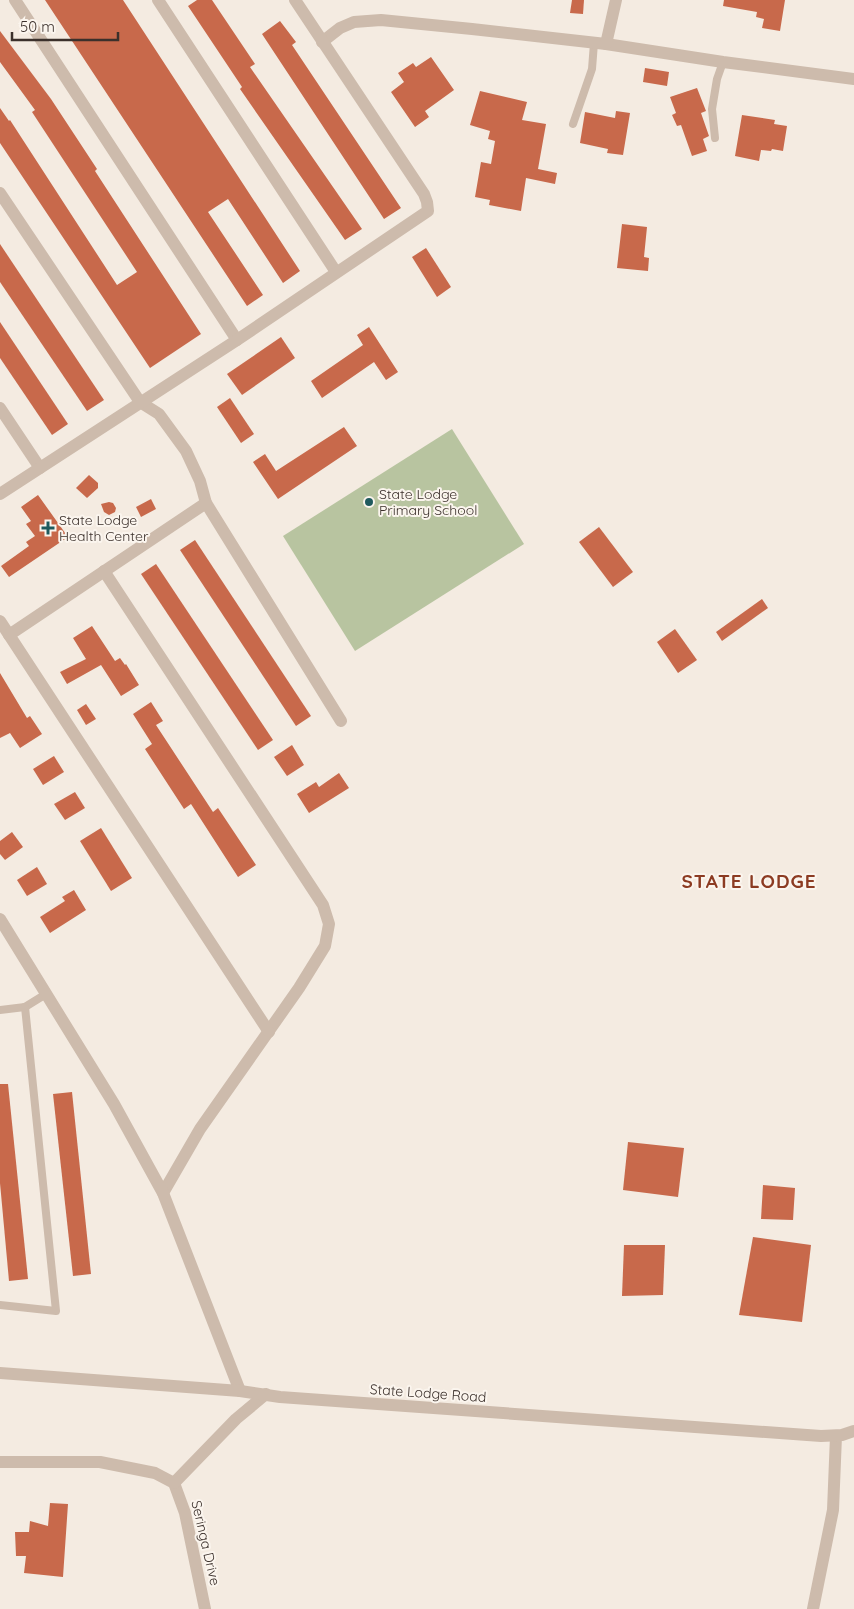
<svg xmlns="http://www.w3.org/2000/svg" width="854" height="1609" font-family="Quicksand,sans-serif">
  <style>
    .green { fill: #b8c4a0 }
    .building { fill: #c8694b }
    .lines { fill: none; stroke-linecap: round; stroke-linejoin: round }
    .service { stroke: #cdbbac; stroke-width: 8 }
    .minor { stroke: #cdbbac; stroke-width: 12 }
    .tertiary { stroke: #cdbbac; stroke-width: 12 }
    .poi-dot { fill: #1f5a5e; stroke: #fbf5ee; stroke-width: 2 }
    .labels { text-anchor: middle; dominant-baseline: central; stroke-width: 4; stroke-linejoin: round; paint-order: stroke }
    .poi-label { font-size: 14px; fill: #3b302b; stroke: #fbf5ee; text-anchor: start }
    .street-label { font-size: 14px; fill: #3b302b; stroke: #fbf5ee }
    .district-label { font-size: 19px; font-weight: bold; letter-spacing: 1px; fill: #8c3b22; stroke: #fbf5ee }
  </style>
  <rect width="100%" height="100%" fill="#f4ebe1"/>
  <path class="green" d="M452,429L524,544L355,651L283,536Z"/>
  <g class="building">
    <path d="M45,0H123L300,271L283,283L228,199L208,212L263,295L247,306Z"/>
    <path d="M197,0H212L255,64L250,67L362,229L345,240L240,89L242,87L188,6Z"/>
    <path d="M572,0H584L583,14L570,13Z"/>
    <path d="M724,0H785L780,31L762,28L764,19L756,17L757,12L723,6Z"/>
    <path d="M280,21L296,42L292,45L401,208L384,219L262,34Z"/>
    <path d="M0,31L51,99L97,169L95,171L201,334L150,368L0,143V108L9,121L10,120L117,285L137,272L32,112L35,110L0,62Z"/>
    <path d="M431,57L454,90L425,111L429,117L415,127L391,92L404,82L398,73L413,63L416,67Z"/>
    <path d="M645,68L669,72L667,86L643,82Z"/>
    <path d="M697,88L706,111L701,113L709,136L703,139L707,151L692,156L681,125L677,126L672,115L676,113L670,97Z"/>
    <path d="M480,91L527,102L522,120L546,124L538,169L557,173L555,184L526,178L521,211L489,205L490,200L475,197L481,162L491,164L495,141L488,139L490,131L470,125Z"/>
    <path d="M616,111L630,113L623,155L607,153L608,149L580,143L585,112L615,118Z"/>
    <path d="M742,115L775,120L774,124L787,126L783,151L772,149L771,151L761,150L759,161L735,156Z"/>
    <path d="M622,224L647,227L644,257L649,258L648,271L617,268Z"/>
    <path d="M0,244L104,400L87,411L0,282Z"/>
    <path d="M426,248L451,287L437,297L412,257Z"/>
    <path d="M0,322L68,424L52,435L0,358Z"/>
    <path d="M369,327L398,372L386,380L374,362L322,398L311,381L363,345L357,335Z"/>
    <path d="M281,337L295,358L242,395L227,374Z"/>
    <path d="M230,398L254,434L241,443L217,407Z"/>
    <path d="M344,427L357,446L278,499L253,462L265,454L276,471Z"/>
    <path d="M89,475L98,483V488L87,498L76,488Z"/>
    <path d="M38,495L68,537L9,577L1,566L29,546L26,542L35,536L26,524L31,521L21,507Z"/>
    <path d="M151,499L156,509L141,517L136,507Z"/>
    <path d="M109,502L113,503L116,508L115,512L109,515L104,512L101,504Z"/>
    <path d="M599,527L633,572L613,587L579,542Z"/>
    <path d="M195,540L311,716L296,726L180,550Z"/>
    <path d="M156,564L273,740L258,750L141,574Z"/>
    <path d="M762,599L768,608L722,641L716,632Z"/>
    <path d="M92,626L115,661L120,658L125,665L126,664L139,685L121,696L101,665L67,684L60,672L86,659L73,638Z"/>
    <path d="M675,629L697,660L678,673L657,642Z"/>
    <path d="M0,673L27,718L30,716L42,734L20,748L10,733L0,738Z"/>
    <path d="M151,702L163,721L156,725L213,812L218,808L256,865L238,877L191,804L184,809L145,749L152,744L133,714Z"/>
    <path d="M86,704L96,719L86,725L77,710Z"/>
    <path d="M292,745L304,765L287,776L274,757Z"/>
    <path d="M54,756L64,772L43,785L33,769Z"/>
    <path d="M339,773L349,788L309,813L297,794L316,782L319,787Z"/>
    <path d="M75,792L85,808L65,820L54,804Z"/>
    <path d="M101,828L132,878L111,891L80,841Z"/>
    <path d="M12,832L23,847L5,860L0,854V841Z"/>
    <path d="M37,867L47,884L27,896L17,880Z"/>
    <path d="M74,890L86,910L50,933L40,917L65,901L62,897Z"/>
    <path d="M0,1084H8L28,1279L9,1281L0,1183Z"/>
    <path d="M72,1092L91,1274L73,1276L53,1094Z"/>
    <path d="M628,1142L684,1148L678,1197L623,1190Z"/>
    <path d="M763,1185L795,1188L793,1220L761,1219Z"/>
    <path d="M753,1237L811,1245L802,1322L739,1315Z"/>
    <path d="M624,1245H665L663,1295L622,1296Z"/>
    <path d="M50,1503L68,1504L63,1577L24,1573L26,1556H16L15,1532H29L30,1521L48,1526Z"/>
  </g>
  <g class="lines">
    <g class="service">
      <path d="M573,124L592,69L594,43"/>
      <path d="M715,138L712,109L717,79L723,62"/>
      <path d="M0,1010L25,1007L46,994"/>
      <path d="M0,1305L56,1311L25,1007"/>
    </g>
    <g class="minor">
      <path d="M15,0L237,340"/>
      <path d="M158,0L336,272"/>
      <path d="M322,42L340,28L354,22L381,20L472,29L606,44L723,62L854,79"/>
      <path d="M606,44L616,0"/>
      <path d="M0,193L140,402L159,414L186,451L200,481L206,503L341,721"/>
      <path d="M0,408L40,468"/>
      <path d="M0,494L237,340L428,211L427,202L424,194L295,0"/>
      <path d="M104,571L323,905L329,924L325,946L299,988L200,1129L163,1193"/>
      <path d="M0,621L269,1032"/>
      <path d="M9,635L206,503"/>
      <path d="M0,919L114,1104L163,1193L240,1391"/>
      <path d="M0,1462H100L155,1473L174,1483L185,1513L205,1609"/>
      <path d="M174,1483L236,1419L266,1394"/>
      <path d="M813,1609L833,1510L836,1436"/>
    </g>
    <path class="tertiary" d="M0,1373L240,1391L280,1397L821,1436L842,1435L854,1431"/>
  </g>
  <g class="poi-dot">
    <circle cx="369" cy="502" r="5"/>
    <path d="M45.5 520.5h5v5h5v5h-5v5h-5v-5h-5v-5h5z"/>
  </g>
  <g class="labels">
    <g class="poi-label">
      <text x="379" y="494">State Lodge<tspan x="379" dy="16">Primary School</tspan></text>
      <text x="59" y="520">State Lodge<tspan x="59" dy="16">Health Center</tspan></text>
    </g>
    <g class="street-label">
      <text transform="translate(428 1393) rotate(4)">State Lodge Road</text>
      <text transform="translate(206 1543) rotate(77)">Seringa Drive</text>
    </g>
    <g class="district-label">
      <text x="749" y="881">STATE LODGE</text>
    </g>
  </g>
  <path d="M12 32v8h106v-8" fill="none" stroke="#3b302b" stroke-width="2.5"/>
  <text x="20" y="32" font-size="15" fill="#3b302b" stroke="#fbf5ee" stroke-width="4" paint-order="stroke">50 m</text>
</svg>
